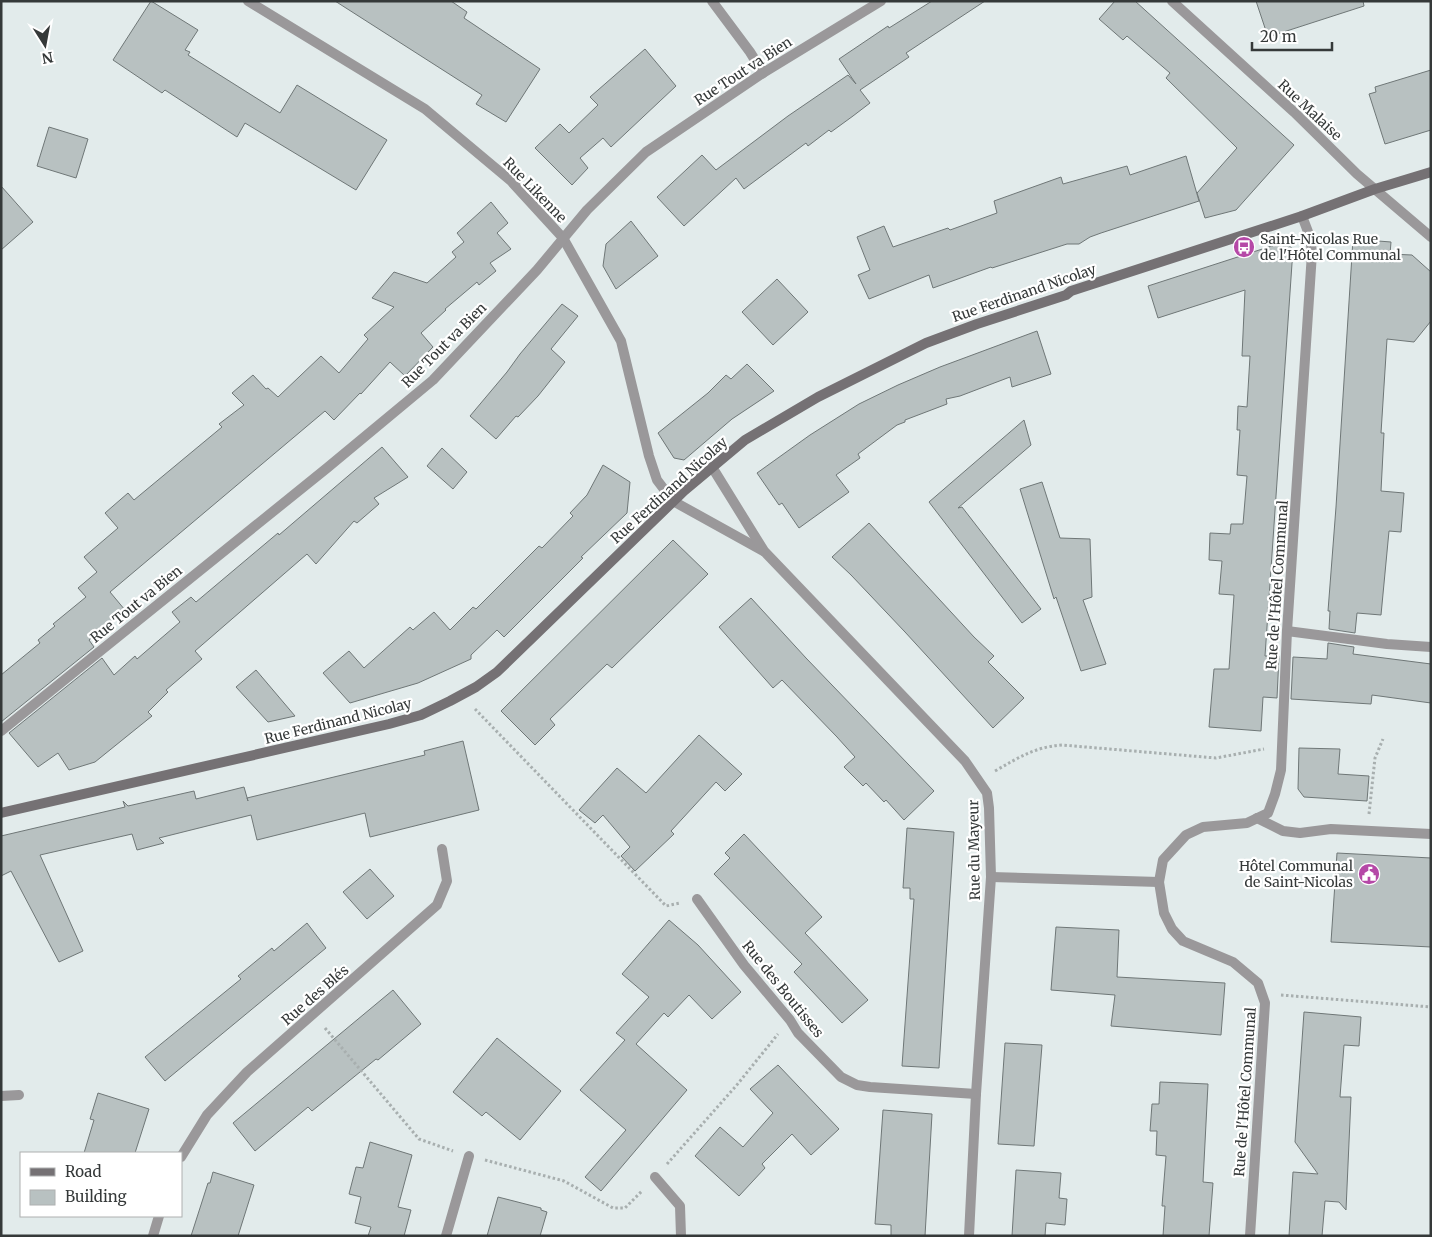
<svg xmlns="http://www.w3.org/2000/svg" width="1432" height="1237" font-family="Merriweather,serif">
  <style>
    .building { fill: #b8c1c1; stroke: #6f7777 }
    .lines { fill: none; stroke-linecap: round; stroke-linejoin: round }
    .path { stroke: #a8afaf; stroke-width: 3; stroke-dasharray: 2.5 2.5; stroke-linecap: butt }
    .lane { stroke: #9a989a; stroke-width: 10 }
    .street { stroke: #9a989a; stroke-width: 10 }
    .secondary { stroke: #757174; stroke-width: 10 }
    .labels { text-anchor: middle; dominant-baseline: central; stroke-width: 4.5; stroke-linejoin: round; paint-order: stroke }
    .street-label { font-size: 14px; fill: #353939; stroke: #fff }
    .poi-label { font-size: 14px; fill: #353939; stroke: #fff; text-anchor: start }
  </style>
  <rect width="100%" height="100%" fill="#e2ebeb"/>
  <g class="building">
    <path d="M151,1L198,30L185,50L190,52L188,55L280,113L297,85L387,140L356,190L245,123L237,137L165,90L162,93L113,60Z"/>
    <path d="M335,1H451L467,12L464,18L540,69L506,122L476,104L482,95Z"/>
    <path d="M932,1H985L906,53L909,57L860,90L870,103L853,116L831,132L829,130L808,146L806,143L744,189L736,178L684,226L657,197L702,155L716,170L788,116L848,75L856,84L839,59L888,26L889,28Z"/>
    <path d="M1115,1H1135L1294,145L1236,210L1205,218L1197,193L1237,148L1166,78L1170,73L1127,36L1123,40L1099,19Z"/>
    <path d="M1256,1H1363L1364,6L1268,37Z"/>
    <path d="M645,49L676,86L611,147L603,138L580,158L588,168L572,185L535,148L560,124L569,133L598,105L590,97Z"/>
    <path d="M1431,70V130L1385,144L1369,94L1376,92L1375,87Z"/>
    <path d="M49,127L88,139L76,178L37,166Z"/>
    <path d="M1186,156L1199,201L1101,233L1090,237L1079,244H1067L992,268L991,267L933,288L929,275L869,299L858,275L870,270L857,237L884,226L893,247L948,228L950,230L997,213L994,201L1061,177L1063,184L1127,166L1130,175Z"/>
    <path d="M1,186L33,222L1,250Z"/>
    <path d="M491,202L508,223L497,233L511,249L490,263L496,271L479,285L477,282L445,309L446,310L421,333L433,347L405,376L390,362L361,394L360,393L334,420L325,411L110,592L125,610L89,640L94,647L1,722V675L40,643L38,640L55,626L53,624L86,597L78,588L97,572L84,557L118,528L105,513L128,493L134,500L222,427L219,424L244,405L232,393L253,375L266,389L268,388L278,397L321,356L339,373L368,339L364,335L394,307L372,298L394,272L427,283L456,257L452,252L464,242L457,233Z"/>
    <path d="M631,221L658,256L616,289L603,266L606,244Z"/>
    <path d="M1353,239L1391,242L1390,254L1412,255L1431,272V321L1414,342L1387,339L1381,433H1384L1381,491L1404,493L1401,532L1389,531L1381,615L1357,613L1355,633L1329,629L1330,611H1328L1336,507Z"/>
    <path d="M1284,242L1293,249L1265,656H1279L1277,698L1263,697L1261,731L1209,727L1214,669H1229L1234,595L1219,594L1222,561L1209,560L1210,533L1230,534L1231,524H1243L1247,476L1237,475L1240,430H1237L1238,406L1247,407L1250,356H1242L1245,290L1158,318L1148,286Z"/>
    <path d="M777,279L808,312L773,345L742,312Z"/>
    <path d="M562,304L578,316L551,349L565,362L538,396L518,417L516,416L496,439L470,416L507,372L520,354Z"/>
    <path d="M1037,331L1051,374L1012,387L1010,377L960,396L946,399L947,404L905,420V422L897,425L858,454L860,458L836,475L849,492L799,528L782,503L779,505L757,473L810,435L859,404L898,385L940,367Z"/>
    <path d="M747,364L774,391L732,419L684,460L674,458L658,433L708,393L726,375L731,379Z"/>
    <path d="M1024,420L1031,445L958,508L962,507L1041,609L1022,623L929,502Z"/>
    <path d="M382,447L408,477L374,498L379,504L357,523L354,521L316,564L307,554L195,651L202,659L166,690L168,692L148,712L152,716L95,762L69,770L58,753L38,767L9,733L102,658L114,675L135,656L137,659L180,622L172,612L191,597L196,602L278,533L279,535Z"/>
    <path d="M442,448L467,472L453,489L427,466Z"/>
    <path d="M603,465L630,482L627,513L581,557L583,558L504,637L497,630L471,655V659L418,683L350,703L323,673L349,651L364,668L410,627L413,630L434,612L450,630L473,607L476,609L539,546L542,548L573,516L570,513L587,495Z"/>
    <path d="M1042,482L1060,538L1090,539L1092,597L1083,600L1106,664L1081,671L1056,597L1054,599L1020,489Z"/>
    <path d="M869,523L974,637L994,656L988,662L1024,698L993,728L905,632L851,575L832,557Z"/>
    <path d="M673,540L708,574L612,668L607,664L550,719L555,725L535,745L501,711Z"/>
    <path d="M751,598L806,658L934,791L904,820L886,800L884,802L866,783L863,786L844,767L855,757L837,737L782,680L773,688L719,627Z"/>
    <path d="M1328,643L1354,647L1353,654L1431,664V703L1372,695L1371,704L1291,699L1293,657L1327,659Z"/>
    <path d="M256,670L295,716L268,722L236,687Z"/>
    <path d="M699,735L742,774L725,791L716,782L671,831L674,834L635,871L621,856L630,847L603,815L595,823L579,810L617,768L646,793Z"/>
    <path d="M463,741L479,810L370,837L365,813L257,840L251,815L159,838L164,843L137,850L132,834L40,855L83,951L59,962L11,871L1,876V836L125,807L123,801L128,806L194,791L196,799L244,787L248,801L247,798L425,755L424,751Z"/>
    <path d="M1299,748L1340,749L1338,774L1369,776L1367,801L1304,797L1298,789Z"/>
    <path d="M907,828L954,832L939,1068L902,1066L914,899H910V888H903Z"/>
    <path d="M744,834L822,917L805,933L868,1000L842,1023L794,972L802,964L714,874L730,858L725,853Z"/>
    <path d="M1337,853L1431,858V947L1331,942Z"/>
    <path d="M370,869L394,896L367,919L343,892Z"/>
    <path d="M669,920L698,945L741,992L712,1019L689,995L668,1017L664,1013L636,1044L687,1090L601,1191L585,1177L626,1130L580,1090L625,1040L616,1033L649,997L622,974Z"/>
    <path d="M307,923L326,948L165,1081L145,1057L241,979L238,976L272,948L274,951Z"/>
    <path d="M1056,927L1119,930L1117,977L1225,983L1221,1035L1111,1026L1115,995L1051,990Z"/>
    <path d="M393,990L421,1024L378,1060L376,1059L312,1111L308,1107L255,1151L233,1123Z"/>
    <path d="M1304,1012L1361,1017L1359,1046L1344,1045L1340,1097H1351L1346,1210L1339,1202L1325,1201L1322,1236H1289L1293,1172L1318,1174L1295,1142Z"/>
    <path d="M497,1038L561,1091L520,1140L486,1112L482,1116L453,1092Z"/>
    <path d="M1005,1043L1042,1045L1034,1146L998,1144Z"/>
    <path d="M778,1065L839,1129L811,1155L792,1134L762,1164L765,1168L739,1196L695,1156L720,1127L743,1147L773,1113L750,1089Z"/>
    <path d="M1160,1082L1208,1084L1203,1182L1213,1183L1209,1236H1163L1165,1206H1162L1166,1156L1156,1155L1157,1131H1150L1152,1104H1159Z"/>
    <path d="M98,1093L149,1109L135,1153H84L94,1120L90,1119Z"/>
    <path d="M883,1110L932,1114L925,1236H891V1225L875,1224Z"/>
    <path d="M370,1142L412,1155L398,1207L411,1210L404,1236H368L371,1227L355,1223L361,1197L349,1194L356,1167L363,1168Z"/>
    <path d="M1016,1170L1061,1173L1059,1198L1067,1199L1065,1225L1046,1223L1045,1236H1012Z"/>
    <path d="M213,1172L254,1185L238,1236H191L208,1183H210Z"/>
    <path d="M498,1197L541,1208V1210L547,1212L540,1236H487Z"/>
  </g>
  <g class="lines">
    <g class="path">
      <path d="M475,709L666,906L680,903"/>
      <path d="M995,771C1018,758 1034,747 1062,745L1216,758L1264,749"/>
      <path d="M1369,814L1375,758L1383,739"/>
      <path d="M1281,995L1431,1007"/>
      <path d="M325,1028L419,1139L453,1151"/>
      <path d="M485,1160L564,1181L613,1208H625L642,1191"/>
      <path d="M667,1164L736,1086L778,1034"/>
    </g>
    <g class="lane">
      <path d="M1287,631L1387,644L1431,647"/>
      <path d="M1257,818L1283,831L1300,833L1331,829L1431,834"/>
    </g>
    <g class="street">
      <path d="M248,1L425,109L511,181L563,238L621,341L649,456L657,480L673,501L763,551"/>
      <path d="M712,1L750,52L763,73"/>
      <path d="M1172,1L1294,112L1357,174L1431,237"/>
      <path d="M712,467L764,551L965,761L987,793L989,808L991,877L976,1094L969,1236"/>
      <path d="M1,731L327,468L433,380L537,270L587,210L646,152L763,73L881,1"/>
      <path d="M991,877L1159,882"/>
      <path d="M697,899L744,965L790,1020L798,1033L841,1077L857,1085L870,1087L976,1094"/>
      <path d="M1,1096L19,1095"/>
      <path d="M181,1157L207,1115L247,1072L437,905L447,881L442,849"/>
      <path d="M655,1177L680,1206L681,1236"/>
      <path d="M153,1236L159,1216"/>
      <path d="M446,1236L469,1156"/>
      <path d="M1250,1236L1265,1003L1258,983L1233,962L1183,941L1172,929L1164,913L1159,882L1163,860L1186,835L1203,827L1247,823L1268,813L1275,794L1281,770L1287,631L1312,253L1310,237L1302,216"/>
    </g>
    <path class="secondary" d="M1,813L389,724L421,715L450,701L476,687L497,672L684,491L745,440L818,397L926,343L977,324L1066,295L1071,291L1302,216L1375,189L1431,172"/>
  </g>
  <defs>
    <g id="bus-disc" transform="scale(1.125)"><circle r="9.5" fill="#b548a7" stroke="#fff"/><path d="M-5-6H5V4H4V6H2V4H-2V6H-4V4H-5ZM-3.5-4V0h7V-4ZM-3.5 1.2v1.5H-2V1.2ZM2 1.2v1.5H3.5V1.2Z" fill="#fff"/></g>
    <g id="civic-disc" transform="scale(1.125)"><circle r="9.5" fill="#b548a7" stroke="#fff"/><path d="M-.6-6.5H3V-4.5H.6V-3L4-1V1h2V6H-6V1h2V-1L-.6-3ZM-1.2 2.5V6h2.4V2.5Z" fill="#fff"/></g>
  </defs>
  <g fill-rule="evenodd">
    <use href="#bus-disc" x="1244" y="247"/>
    <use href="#civic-disc" x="1369" y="874"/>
  </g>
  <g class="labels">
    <g class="street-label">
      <text transform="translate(743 71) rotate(-33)">Rue Tout va Bien</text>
      <text transform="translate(1310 110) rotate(43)">Rue Malaise</text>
      <text transform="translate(535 190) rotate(46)">Rue Likenne</text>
      <text transform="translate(1024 293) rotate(-19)">Rue Ferdinand Nicolay</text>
      <text transform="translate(444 345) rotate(-45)">Rue Tout va Bien</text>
      <text transform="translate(669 490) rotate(-42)">Rue Ferdinand Nicolay</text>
      <text transform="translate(1277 585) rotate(-86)">Rue de l'Hôtel Communal</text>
      <text transform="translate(136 604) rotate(-39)">Rue Tout va Bien</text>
      <text transform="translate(338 721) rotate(-14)">Rue Ferdinand Nicolay</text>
      <text transform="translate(974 850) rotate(-91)">Rue du Mayeur</text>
      <text transform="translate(783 989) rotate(51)">Rue des Boutisses</text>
      <text transform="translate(315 995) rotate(-41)">Rue des Blés</text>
      <text transform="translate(1245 1092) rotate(-86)">Rue de l'Hôtel Communal</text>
    </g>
    <g class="poi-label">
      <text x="1260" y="239">Saint-Nicolas Rue<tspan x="1260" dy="16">de l'Hôtel Communal</tspan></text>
      <text x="1353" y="866" text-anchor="end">Hôtel Communal<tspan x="1353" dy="16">de Saint-Nicolas</tspan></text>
    </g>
  </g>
  <rect width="1432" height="1237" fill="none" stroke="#353939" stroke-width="5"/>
  <rect x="20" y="1152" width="162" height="65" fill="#ffffff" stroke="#aeb0b0"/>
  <rect x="30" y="1168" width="25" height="8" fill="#757174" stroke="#aeb0b0"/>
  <text x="65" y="1177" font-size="15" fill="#353939">Road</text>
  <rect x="30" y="1190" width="25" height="15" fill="#b8c1c1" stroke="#aeb0b0"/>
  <text x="65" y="1202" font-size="15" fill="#353939">Building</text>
  <g transform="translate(45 45) rotate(169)" stroke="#ffffff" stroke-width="4" paint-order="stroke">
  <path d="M0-4L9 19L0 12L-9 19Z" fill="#353939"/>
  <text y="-8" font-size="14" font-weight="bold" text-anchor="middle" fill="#353939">N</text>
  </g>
  <path d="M1252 42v8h80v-8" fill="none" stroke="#353939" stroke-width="2.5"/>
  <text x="1260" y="42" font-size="15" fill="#353939" stroke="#ffffff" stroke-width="4" paint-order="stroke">20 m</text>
</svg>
